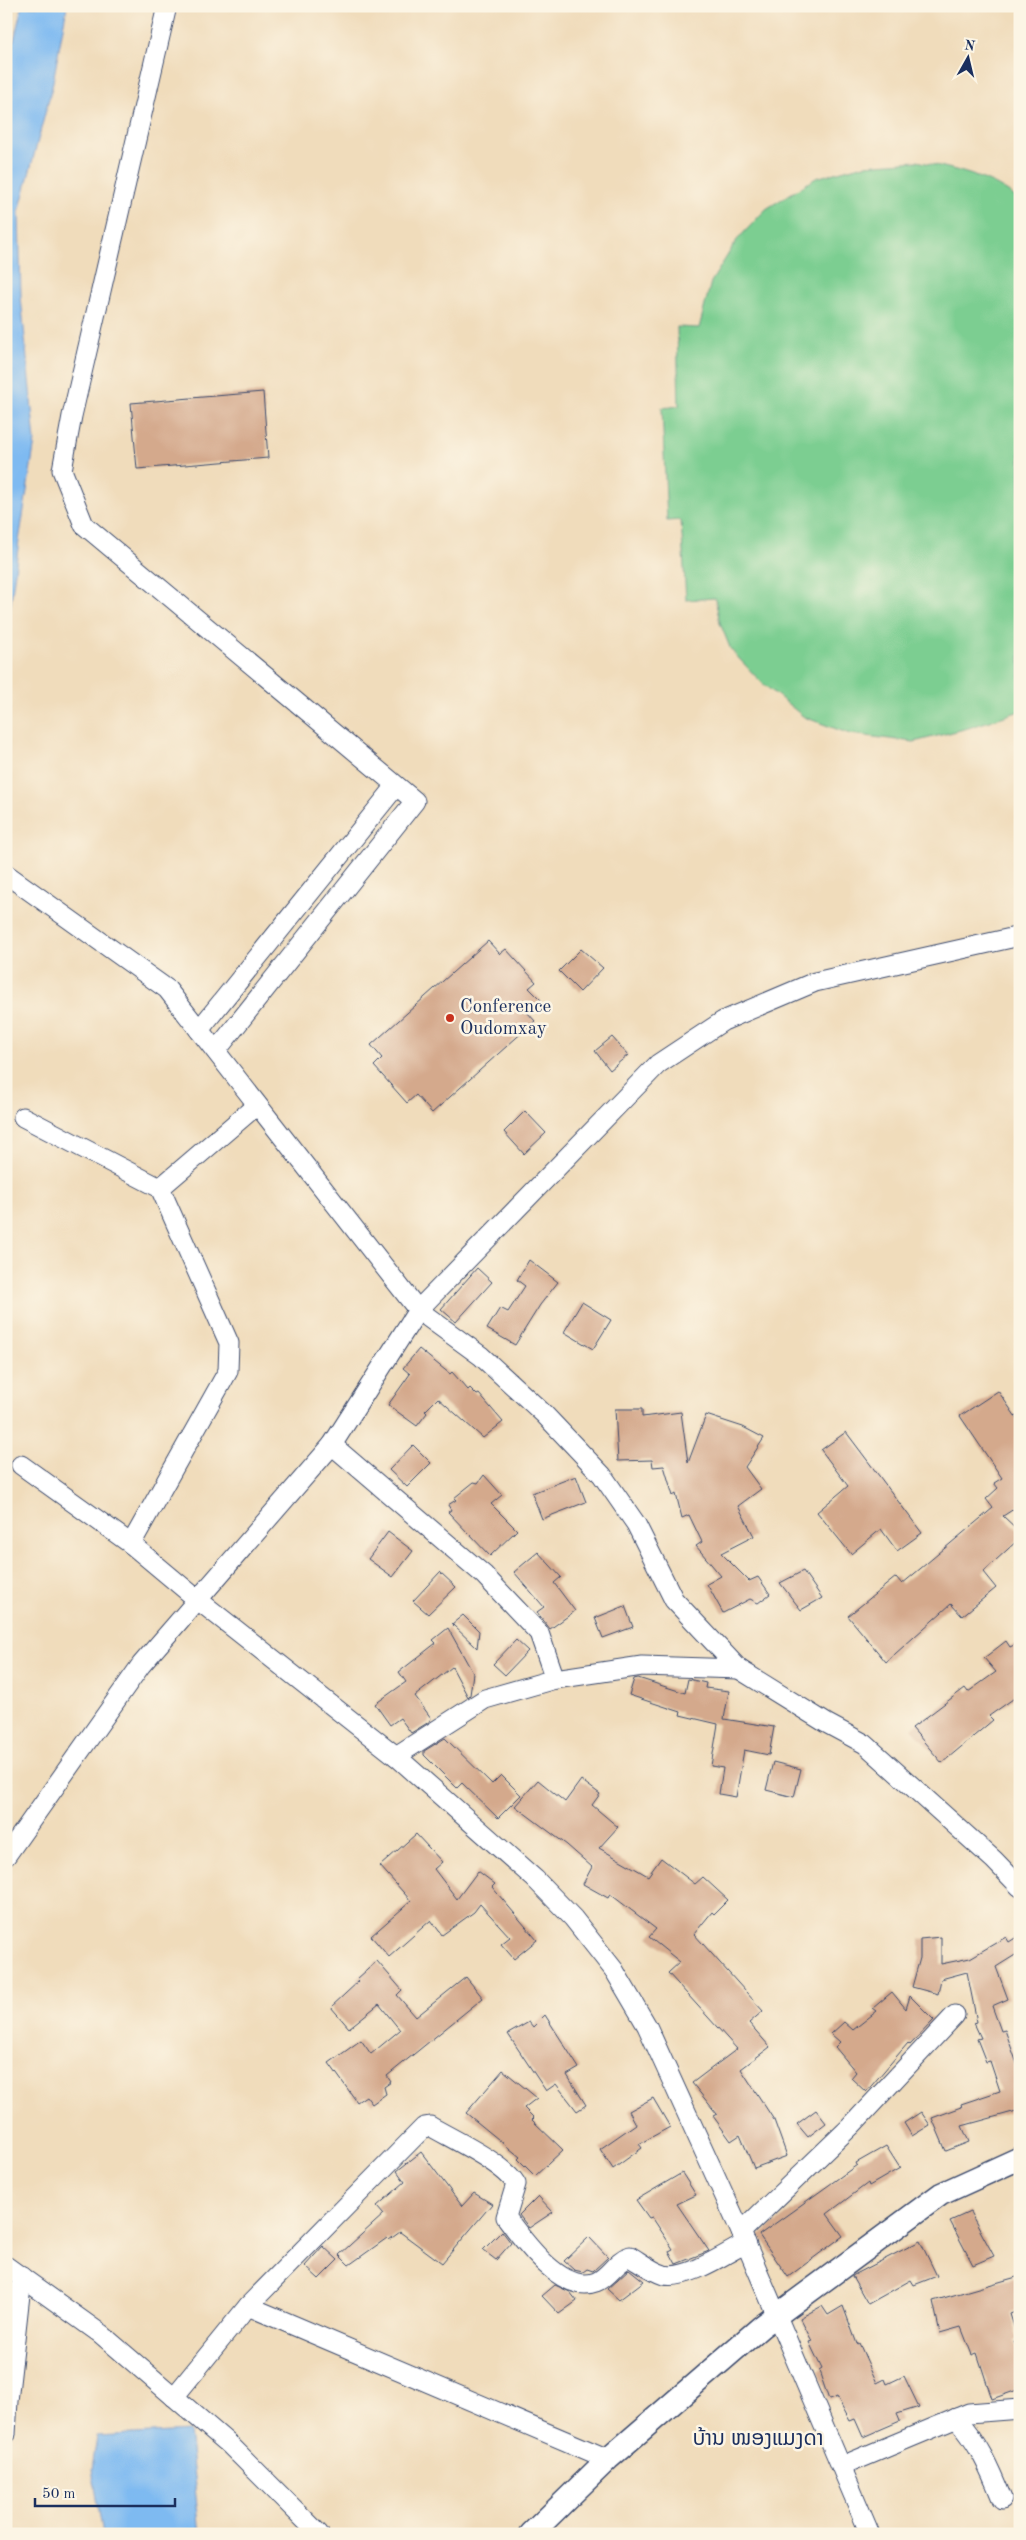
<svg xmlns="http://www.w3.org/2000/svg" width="1026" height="2540" font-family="'Old Standard TT','Noto Sans Lao',serif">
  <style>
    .green { fill: #7bce91; stroke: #4b7e78 }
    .water { fill: #7ebaf1; stroke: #4c74a8 }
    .building { fill: #d4a98c }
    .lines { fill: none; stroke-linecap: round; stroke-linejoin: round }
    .minor-casing { stroke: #3b496c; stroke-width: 21 }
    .tertiary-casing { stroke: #3b496c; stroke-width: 25 }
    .minor { stroke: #fff; stroke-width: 19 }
    .tertiary { stroke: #fff; stroke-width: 22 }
    .poi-dot { fill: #c8321e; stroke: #fcf5e5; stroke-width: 2 }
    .labels { text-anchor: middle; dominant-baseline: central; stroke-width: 5; stroke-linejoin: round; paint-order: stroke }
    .poi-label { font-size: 19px; fill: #1b2f5e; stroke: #fcf5e5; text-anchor: start }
    .quarter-label { font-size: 21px; fill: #1b2f5e; stroke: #fcf5e5 }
  </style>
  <rect width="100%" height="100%" fill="#fcf5e5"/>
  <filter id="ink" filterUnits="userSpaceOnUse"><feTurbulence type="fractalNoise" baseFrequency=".02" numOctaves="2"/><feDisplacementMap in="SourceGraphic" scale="10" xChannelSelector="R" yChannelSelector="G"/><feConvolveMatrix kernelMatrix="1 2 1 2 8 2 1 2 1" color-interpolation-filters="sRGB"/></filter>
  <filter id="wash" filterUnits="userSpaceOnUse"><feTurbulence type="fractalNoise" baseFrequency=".0096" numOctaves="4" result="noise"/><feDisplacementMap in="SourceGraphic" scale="20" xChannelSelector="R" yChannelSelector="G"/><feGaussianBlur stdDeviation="1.12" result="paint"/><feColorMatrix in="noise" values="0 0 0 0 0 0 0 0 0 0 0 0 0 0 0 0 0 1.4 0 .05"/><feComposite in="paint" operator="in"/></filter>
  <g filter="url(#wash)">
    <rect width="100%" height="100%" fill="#f0dcbb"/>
    <path class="green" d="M917,161C953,169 991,176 1020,201V711L968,728L914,742L850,734L804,717L762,683L731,650L720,623L715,598L686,600L681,520L667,521L662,408L679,406L677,327L699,328L711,282L737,240L766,209L816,178L864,165Z"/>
    <g class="water">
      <path d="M22,6H67L52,87L19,212L21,297L35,441L19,541L6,639V74Z"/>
      <path d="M189,2431L200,2534H103L92,2469L97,2436Z"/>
    </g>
    <g id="blocks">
      <g class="building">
        <path d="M263,392L268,458L137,469L131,403Z"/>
        <path d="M488,941L500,954L506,949L536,982L529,988L541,1000L527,1012L535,1021L432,1113L416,1095L407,1103L374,1066L382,1058L371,1045Z"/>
        <path d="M581,949L603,968L580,992L559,971Z"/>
        <path d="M612,1037L628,1055L610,1070L595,1051Z"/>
        <path d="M525,1111L546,1133L524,1154L504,1132Z"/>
        <path d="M529,1260L558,1282L540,1305L515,1345L487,1329L500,1308L508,1312L525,1286L517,1280Z"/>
        <path d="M477,1268L492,1282L456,1322L441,1309Z"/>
        <path d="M582,1302L611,1320L593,1349L564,1332Z"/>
        <path d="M419,1349L450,1374L452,1372L468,1390L470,1388L477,1395L479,1394L503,1422L483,1438L438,1398L425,1411L427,1413L417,1426L388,1405L410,1374L403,1368Z"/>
        <path d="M998,1391L1020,1423V1505L1003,1516L1020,1532V1538L983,1572L996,1588L962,1616L951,1604L886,1662L848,1616L896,1577L902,1584L993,1508L986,1499L998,1488L994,1483L1002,1478L960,1416Z"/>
        <path d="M615,1409H642V1417L681,1412L688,1463L706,1415L743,1427L764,1438L745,1467L761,1489L738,1506L754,1536L721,1553L749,1581L758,1577L770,1594L758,1603L750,1599L723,1613L707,1584L721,1576L696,1546L702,1542L689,1515L682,1518L676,1494L673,1496L664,1466L653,1467L652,1460L618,1461Z"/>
        <path d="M846,1432L922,1533L897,1551L881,1529L851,1554L817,1512L848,1486L821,1450Z"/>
        <path d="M413,1445L431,1463L407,1487L389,1470Z"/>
        <path d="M484,1475L502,1495L491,1504L517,1530L490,1556L448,1512L451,1510L448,1505L456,1500L454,1498L474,1482L478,1483Z"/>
        <path d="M576,1476L586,1502L542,1519L532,1493Z"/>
        <path d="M388,1532L413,1551L393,1577L368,1559Z"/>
        <path d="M538,1552L561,1577L554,1583L575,1611L550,1629L537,1612L544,1607L514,1572Z"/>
        <path d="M803,1571L822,1598L801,1610L780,1583Z"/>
        <path d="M440,1572L456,1587L428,1614L413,1601Z"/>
        <path d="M625,1606L633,1627L603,1638L595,1618Z"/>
        <path d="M463,1615L479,1631L477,1648L452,1624Z"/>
        <path d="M448,1628L473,1673L470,1695L468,1697L452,1667L415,1696L431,1718L429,1722L411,1733L400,1718L390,1725L375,1704L406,1682L399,1672L436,1643L433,1640Z"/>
        <path d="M516,1640L528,1651L505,1675L493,1664Z"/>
        <path d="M1006,1641L1010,1647L1020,1642V1694L989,1716L993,1720L942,1763L912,1728L965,1688L968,1692L996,1672L984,1658Z"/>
        <path d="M638,1678L685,1693L688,1679L706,1683L705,1688L729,1691L724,1719L774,1727L769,1755L744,1750L736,1797L719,1794L723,1768L711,1766L718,1724L680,1715L681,1712L629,1695L634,1679Z"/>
        <path d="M445,1738L492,1784L501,1775L521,1795L498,1818L462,1783L457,1788L424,1755V1751Z"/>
        <path d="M773,1762L801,1769L794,1797L766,1790Z"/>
        <path d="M538,1780L565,1802L581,1780L600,1794L592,1805L618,1827L599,1848L648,1876L661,1858L695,1884L703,1877L728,1900L714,1914L712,1912L694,1934L763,2011L749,2023L770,2047L741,2069L774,2120L787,2156L754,2168L740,2135L731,2141L713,2116L717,2114L692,2083L737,2049L668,1973L680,1962L649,1937L656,1929L610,1894L608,1898L583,1884L592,1867L567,1845L515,1806Z"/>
        <path d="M416,1834L442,1862L434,1869L457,1899L478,1871L495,1884L492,1887L537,1940L514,1959L501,1944L510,1937L480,1904L474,1912L442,1935L431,1920L389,1957L371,1936L411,1901L380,1866Z"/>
        <path d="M1020,1935V1952L996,1967L1008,1999L992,2006L1001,2031L1005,2030L1020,2072V2110L962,2126L969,2142L946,2151L932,2118L962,2107L961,2104L1000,2091L990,2061L986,2062L977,2039L981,2038L974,2023L977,2022L967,1972L941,1979L938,1994L912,1987L920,1958V1939L941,1937V1964L970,1958L1006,1937L1009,1942Z"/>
        <path d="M377,1961L402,1990L397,1995L416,2017L466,1977L483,1998L387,2076L391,2082L384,2087L386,2094L372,2104L366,2096L357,2102L329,2063L361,2040L371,2054L400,2030L379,2004L349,2028L331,2007L359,1981L357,1979Z"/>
        <path d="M892,1992L906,2009L910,1996L934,2020L910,2045L908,2043L866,2092L851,2078L856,2072L835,2047L840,2042L831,2034L844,2022L853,2030L877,2011L873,2008Z"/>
        <path d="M545,2015L579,2068L567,2075L586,2105L577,2111L556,2084L546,2091L508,2034L529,2022L533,2027Z"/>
        <path d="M503,2070L537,2098L524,2108L534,2118L532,2120L563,2150L535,2176L518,2159L520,2157L466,2113Z"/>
        <path d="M653,2098L670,2127L639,2144L642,2148L613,2169L600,2149L636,2124L629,2111Z"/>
        <path d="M816,2110L826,2123L808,2137L797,2124Z"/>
        <path d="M921,2112L930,2125L912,2136L904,2123Z"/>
        <path d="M886,2146L900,2168L869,2186L868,2183L827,2214L843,2236L788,2277L759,2235L857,2165L856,2163Z"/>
        <path d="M421,2152L462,2206L474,2193L492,2204L442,2263L400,2232L389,2240L387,2238L349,2265L339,2255L384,2214L377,2206L405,2182L397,2171Z"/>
        <path d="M682,2173L696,2195L677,2204L709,2251L676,2264L669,2251L673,2249L652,2217L649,2218L636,2200Z"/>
        <path d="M538,2196L553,2212L529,2228L519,2215Z"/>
        <path d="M970,2212L994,2256L973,2265L950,2221Z"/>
        <path d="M502,2231L511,2243L496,2260L483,2250Z"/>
        <path d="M589,2237L608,2257L593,2271L587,2269L583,2272L574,2270L564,2261Z"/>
        <path d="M920,2241L937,2276L914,2285L911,2280L868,2304L852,2276Z"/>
        <path d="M323,2246L338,2260L319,2279L305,2266Z"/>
        <path d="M629,2269L644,2281L619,2300L607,2289Z"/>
        <path d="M1020,2276V2310L1010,2314L1018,2339L1014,2341L1020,2359V2389L992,2399L977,2353L972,2355L961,2327L940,2333L933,2301Z"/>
        <path d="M555,2285L570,2292L577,2301L559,2314L542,2296Z"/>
        <path d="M822,2306L828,2315L843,2306L857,2344L859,2343L877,2383L885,2379L887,2384L904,2376L919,2407L897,2414L900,2421L863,2437L855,2419L850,2421L837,2397L829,2400L819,2371L822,2369L809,2342L812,2341L800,2318Z"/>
      </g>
    </g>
  </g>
  <g filter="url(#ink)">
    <use href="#blocks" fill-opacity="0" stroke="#3b496c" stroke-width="1"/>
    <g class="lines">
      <g class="minor-casing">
        <g id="minor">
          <path d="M167,6L72,416L62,470L84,525L415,801L216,1051"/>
          <path d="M6,874L167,989L418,1310L332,1445L141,1665L6,1856"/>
          <path d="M1020,936L815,982L723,1021L658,1064L418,1310L481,1356L544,1414L602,1475L636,1524L674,1600L739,1669L826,1723L865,1744L994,1860L1020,1887"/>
          <path d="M199,1030L396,786"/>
          <path d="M23,1117L160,1188L229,1343L228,1371L131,1544"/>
          <path d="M160,1188L257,1105"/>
          <path d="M332,1445L484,1575L539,1633L555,1679"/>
          <path d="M21,1465L131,1544L198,1600L396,1756L535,1879L573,1918L614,1970L647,2026L741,2232L870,2534"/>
          <path d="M396,1756L485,1699L555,1679L642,1666L739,1669"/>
          <path d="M741,2232L851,2126L955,2015"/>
          <path d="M6,2266L101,2334L230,2445L319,2534"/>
          <path d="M248,2306L608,2459"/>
          <path d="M174,2397L248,2306L424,2127L430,2126C452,2139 504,2163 516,2184L506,2217C523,2240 562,2295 596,2282C609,2277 616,2260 630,2256C640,2262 653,2272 664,2275C687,2280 725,2254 746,2243"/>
          <path d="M956,2418C978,2442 990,2469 1002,2499"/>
          <path d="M6,2434L8,2401L22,2277"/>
          <path d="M842,2466L969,2413L1020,2409"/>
        </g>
      </g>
      <g class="tertiary-casing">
        <path id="tertiary" d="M531,2534L608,2459L761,2327L941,2194L1020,2158"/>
      </g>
      <use href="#minor" class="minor"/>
      <use href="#tertiary" class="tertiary"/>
    </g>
  </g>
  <circle class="poi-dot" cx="450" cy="1018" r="5"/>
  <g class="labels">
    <g class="poi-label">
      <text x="460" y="1007">Conference<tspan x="460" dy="22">Oudomxay</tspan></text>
    </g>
    <g class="quarter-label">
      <text x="758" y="2439">ບ້ານ ໜອງແມງດາ</text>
    </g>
  </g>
  <rect width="1026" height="2540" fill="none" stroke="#fcf5e5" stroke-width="25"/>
  <g transform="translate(968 58) rotate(8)" stroke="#fcf5e5" stroke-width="4" paint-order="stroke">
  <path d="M0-4L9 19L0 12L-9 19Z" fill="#1b2f5e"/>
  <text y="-8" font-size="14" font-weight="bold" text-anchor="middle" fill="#1b2f5e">N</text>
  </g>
  <path d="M35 2498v8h140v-8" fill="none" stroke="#1b2f5e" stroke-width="2.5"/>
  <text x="42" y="2498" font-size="15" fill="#1b2f5e" stroke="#fcf5e5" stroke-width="4" paint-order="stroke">50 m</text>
</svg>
